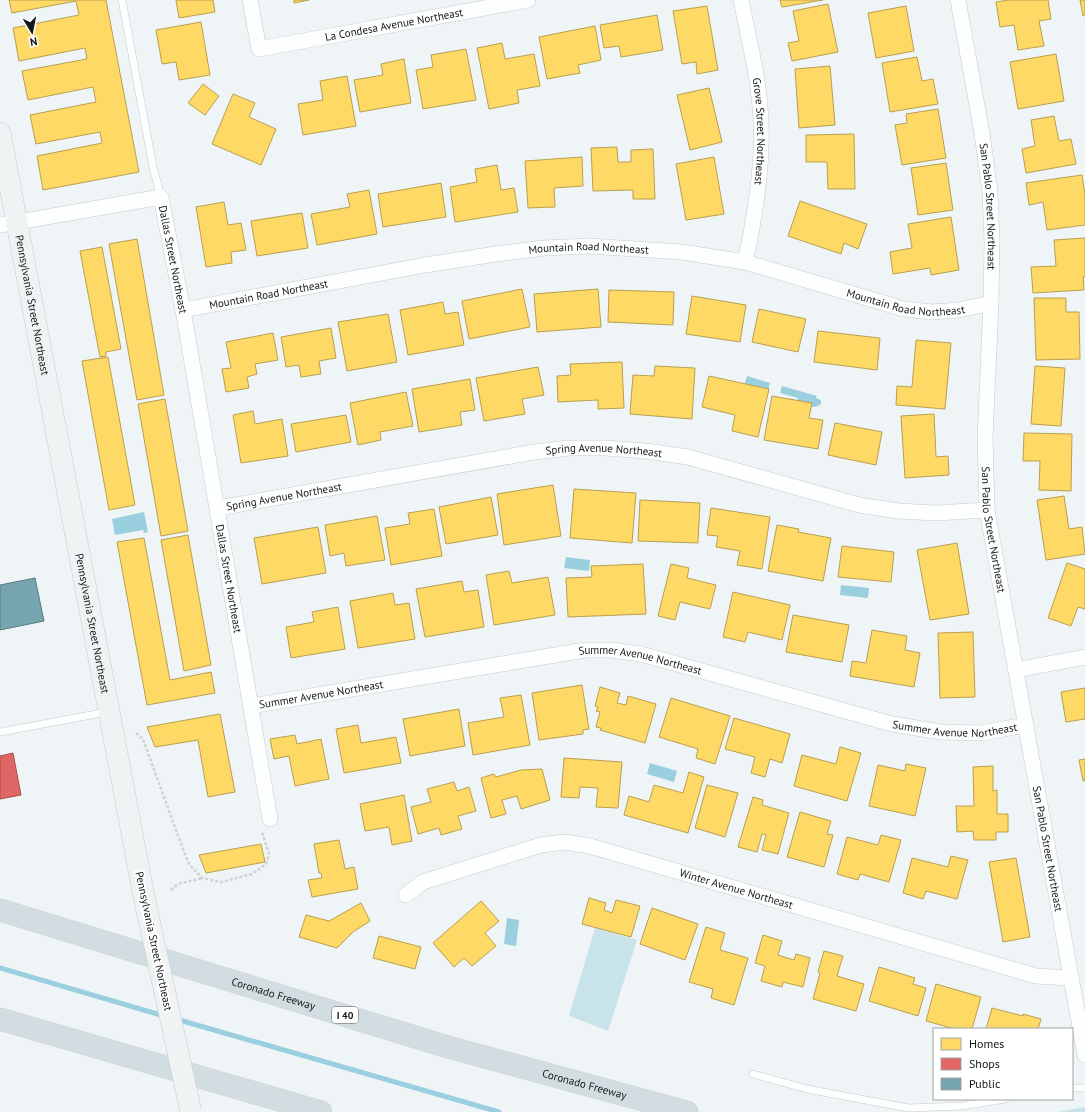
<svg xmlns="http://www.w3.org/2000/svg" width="1085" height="1112" font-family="'PT Sans',sans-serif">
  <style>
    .green { fill: #c8e3ea }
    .water { fill: #9acfdf }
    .homes { fill: #ffd966; stroke: #b99f4f }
    .shops { fill: #e06666; stroke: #a34f4f }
    .public { fill: #76a5af; stroke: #597b82 }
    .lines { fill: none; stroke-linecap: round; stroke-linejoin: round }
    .stream { stroke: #9acfdf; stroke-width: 5 }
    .lane-casing { stroke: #c6cbcc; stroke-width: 8 }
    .street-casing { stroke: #c6cbcc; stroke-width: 16 }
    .secondary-casing { stroke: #c6cbcc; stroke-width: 22 }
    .highway-casing { stroke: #cfd1d2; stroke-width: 23 }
    .path { stroke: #d0d1d2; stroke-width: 2.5; stroke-dasharray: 3 2; stroke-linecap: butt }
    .lane { stroke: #fdfefe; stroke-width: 7 }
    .street { stroke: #fdfefe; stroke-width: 15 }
    .secondary { stroke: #f0f3f4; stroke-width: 21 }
    .highway { stroke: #d1dde1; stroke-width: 22 }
    .secondary-bridge-casing { stroke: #c6cbcc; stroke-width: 22; stroke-linecap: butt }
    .secondary-bridge { stroke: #f0f3f4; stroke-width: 21 }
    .labels { text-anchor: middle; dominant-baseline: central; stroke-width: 4; stroke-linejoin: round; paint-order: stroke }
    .shield { fill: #fff; stroke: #5b5d5e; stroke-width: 1 }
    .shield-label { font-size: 10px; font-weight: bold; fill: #151819 }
    .street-label { font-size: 11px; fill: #151819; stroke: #fff }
  </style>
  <rect width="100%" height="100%" fill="#eff5f6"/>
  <g class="green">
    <path d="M595,928L637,940L608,1031L569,1016Z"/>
    <path d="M1085,1107V1112H1058Z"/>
  </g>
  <g class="water">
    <path d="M747,376L770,383L768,392L744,386Z"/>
    <path d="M782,386L817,396L816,398L821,400V404C814,410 806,405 797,403L798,398L780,393Z"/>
    <path d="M144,512L148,532L144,533L143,530L115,535L112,519Z"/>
    <path d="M566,557L590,560L589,571L564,568Z"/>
    <path d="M841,585L869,588L868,598L840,595Z"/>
    <path d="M650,763L677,771L674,782L647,774Z"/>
    <path d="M507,918L519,920L516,946L504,944Z"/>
  </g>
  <g class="homes">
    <path d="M9,0H106L139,172L43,190L37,156L102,143L100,132L36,144L30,115L96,102L93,87L28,100L22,71L87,59L85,48L19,61L13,28L79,15L76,1L12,13Z"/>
    <path d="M176,0H213L215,12L179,18Z"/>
    <path d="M294,0H309L294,3Z"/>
    <path d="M780,0H823L782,7Z"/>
    <path d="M1009,0H1048L1051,19L1039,21L1044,46L1018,50L1014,25L1000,27L996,2Z"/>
    <path d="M1080,0H1085V15L1083,16Z"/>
    <path d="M828,4L838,52L792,61L788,43L799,41L793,11Z"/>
    <path d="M707,6L718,70L697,74L696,62L682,64L673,11Z"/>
    <path d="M906,6L914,51L876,58L868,13Z"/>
    <path d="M657,15L663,50L621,57L619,46L604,48L600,25Z"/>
    <path d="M201,22L210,75L179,80L176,62L162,64L156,30Z"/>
    <path d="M595,26L601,60L578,65L580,73L547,79L539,37Z"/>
    <path d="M502,43L505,59L534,54L540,86L517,90L519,103L489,109L477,48Z"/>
    <path d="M466,49L476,100L423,109L416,70L433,67L431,55Z"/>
    <path d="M1056,54L1064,101L1018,109L1010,62Z"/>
    <path d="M917,57L922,81L933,79L938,104L890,112L882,63Z"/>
    <path d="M404,59L411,103L360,112L354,80L383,75L381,64Z"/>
    <path d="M830,66L835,125L799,128L795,69Z"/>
    <path d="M347,76L356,126L303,135L298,104L323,100L320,81Z"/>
    <path d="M203,84L219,96L205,115L188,103Z"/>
    <path d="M709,88L722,142L690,150L677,95Z"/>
    <path d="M233,94L255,103L249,117L276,129L261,165L212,144Z"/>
    <path d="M938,109L946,158L902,165L895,125L907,123L906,114Z"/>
    <path d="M1054,116L1059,141L1071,139L1076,164L1026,173L1022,149L1035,146L1031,120Z"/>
    <path d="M854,134L855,189H828L827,162H806V135Z"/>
    <path d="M617,147L618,162H631V150L653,149L655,199H633V190L593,191L591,148Z"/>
    <path d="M582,157L583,186L554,188L555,207L528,208L525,161Z"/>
    <path d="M714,157L724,214L686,220L676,164Z"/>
    <path d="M946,163L953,210L918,215L911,168Z"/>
    <path d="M497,165L501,190L514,188L518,212L455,222L450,187L477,182L475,169Z"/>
    <path d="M1082,175L1085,195V225L1047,230L1043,202L1029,205L1026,183Z"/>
    <path d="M441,183L446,217L383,227L378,194Z"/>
    <path d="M369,190L377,234L317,245L311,214L350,207L347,194Z"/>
    <path d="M800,201L867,224L858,249L844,243L841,254L788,236Z"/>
    <path d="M224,202L228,225L241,223L246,250L231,252L232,263L206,267L196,207Z"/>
    <path d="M302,213L308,248L257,256L251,221Z"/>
    <path d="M951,217L959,270L931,275L930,268L893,274L890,252L912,248L908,224Z"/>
    <path d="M1085,238V277H1083L1084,290L1033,293L1031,267L1056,266L1054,240Z"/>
    <path d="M137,239L164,395L137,400L109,244Z"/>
    <path d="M102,247L121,349L106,352V356L100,357L80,251Z"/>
    <path d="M522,289L530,327L469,339L462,301Z"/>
    <path d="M598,289L601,327L537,332L534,294Z"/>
    <path d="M609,290L674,292L673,325L608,322Z"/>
    <path d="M692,296L746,305L740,342L686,334Z"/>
    <path d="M1034,298H1066V312H1079L1080,359L1036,360Z"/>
    <path d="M443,302L445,314L458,312L464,345L408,355L400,310Z"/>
    <path d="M759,309L806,319L798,352L752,342Z"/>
    <path d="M388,314L397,362L347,371L338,322Z"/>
    <path d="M331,328L336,358L319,361L321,374L301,377L299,365L286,367L281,337Z"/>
    <path d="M818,331L880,338L877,370L814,362Z"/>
    <path d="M273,333L278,360L255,364L257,374L247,377L249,388L226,392L222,369L231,368L226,342Z"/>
    <path d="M916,340L951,343L945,409L896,405L897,386L912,387Z"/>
    <path d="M108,357L135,505L109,510L82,361Z"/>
    <path d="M622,362L624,408L598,409V400L558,402L557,376L571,375L570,364Z"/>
    <path d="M655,366L695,368L692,419L630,414L633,375L654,376Z"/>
    <path d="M1035,366L1065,368L1061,426L1031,424Z"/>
    <path d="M538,367L544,395L522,399L525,414L484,421L476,378Z"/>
    <path d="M709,376L769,389L758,437L732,431L735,415L702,407Z"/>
    <path d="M470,379L475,410L460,412L462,425L419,432L412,389Z"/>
    <path d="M406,392L413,426L380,432L381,440L358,445L350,403Z"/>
    <path d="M772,396L812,403L809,418L823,420L818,449L764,440Z"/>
    <path d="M165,399L188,531L161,536L138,404Z"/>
    <path d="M253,411L255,424L282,419L288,456L241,463L233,415Z"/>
    <path d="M934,414L936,457L948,456L949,475L905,478L901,416Z"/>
    <path d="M346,415L351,442L296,452L291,424Z"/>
    <path d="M835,423L882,432L876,465L828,455Z"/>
    <path d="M1024,433L1072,434L1071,491L1039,490L1040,461H1023Z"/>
    <path d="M553,485L561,536L504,545L497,494Z"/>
    <path d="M574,489L636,493L632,543L570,538Z"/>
    <path d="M1064,496L1069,529L1082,527L1085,554L1046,560L1037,500Z"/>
    <path d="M491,497L498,535L446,544L439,507Z"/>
    <path d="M640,500L700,503L698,543L638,541Z"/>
    <path d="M711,508L770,517L762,569L737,565L740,551L716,547L718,536L707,535Z"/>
    <path d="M434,509L442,556L391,565L385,528L410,524L408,513Z"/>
    <path d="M377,516L385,560L346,566L344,553L330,556L325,525Z"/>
    <path d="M777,525L799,529L798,532L831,538L823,581L768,571Z"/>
    <path d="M318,527L326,573L262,584L254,538Z"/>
    <path d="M188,535L211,665L184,671L161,540Z"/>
    <path d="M144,538L170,680L211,672L215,693L147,705L117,542Z"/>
    <path d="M957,543L969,614L930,620L917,550Z"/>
    <path d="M842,546L894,552L891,582L838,577Z"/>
    <path d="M1067,563L1085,569V609L1078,607L1071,626L1048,618Z"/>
    <path d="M643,564L646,614L568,617L566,578L592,577L591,566Z"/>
    <path d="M671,564L689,568L687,578L716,585L710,609L680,602L675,620L658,616Z"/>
    <path d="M509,571L512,583L548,577L555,615L494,625L486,575Z"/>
    <path d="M462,581L464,592L478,590L484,627L425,637L416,589Z"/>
    <path d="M733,592L790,605L782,640L748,632L745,642L723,637Z"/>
    <path d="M393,593L395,605L409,603L415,639L358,648L350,601Z"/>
    <path d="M338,607L345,649L291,658L286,627L314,622L312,612Z"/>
    <path d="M793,615L849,625L842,662L786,652Z"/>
    <path d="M872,630L907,636L905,650L920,653L914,687L850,676L852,661L866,663Z"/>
    <path d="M973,632L975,697L940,698L938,633Z"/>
    <path d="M582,685L589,729L583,730V734L539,740L532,693Z"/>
    <path d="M600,687L620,693L617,703L626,705L628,696L656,704L645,743L600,730L601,728L596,727L600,712L596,711L598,707L595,706Z"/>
    <path d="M1085,688V719L1066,722L1061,692Z"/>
    <path d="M521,695L530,745L473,755L468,723L504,717L500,698Z"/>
    <path d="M671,698L730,716L715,764L696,758L698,749L659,737Z"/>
    <path d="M459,709L465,746L410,756L403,719Z"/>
    <path d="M220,714L235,792L208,797L198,740L155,747L147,727Z"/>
    <path d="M734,718L790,734L782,763L770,759L765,777L751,773L755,757L725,749Z"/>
    <path d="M358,725L361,743L396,737L401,763L344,773L336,729Z"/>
    <path d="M295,735L297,744L321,739L329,779L295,786L289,756L274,759L270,739Z"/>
    <path d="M840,747L861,753L847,801L794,786L802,755L836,764Z"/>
    <path d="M564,758L622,762L618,808L596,807L598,788L580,787L579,798L561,797Z"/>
    <path d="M1085,759V781H1083L1079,760Z"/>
    <path d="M906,764L926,768L915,816L869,806L878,765L905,771Z"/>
    <path d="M993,766V791L997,790V814H1008V832H996V840H974L973,831L957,832L956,806H974L973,767Z"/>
    <path d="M542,769L550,800L521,809L517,796L502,800L506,814L491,818L481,778L494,774L496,777L521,770Z"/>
    <path d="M689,772L704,777L688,833L624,815L629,796L649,802L654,785L683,793Z"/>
    <path d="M454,782L457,791L469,787L476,811L458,816L462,829L441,835L439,828L418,834L411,807L431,802L427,789Z"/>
    <path d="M707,785L738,793L725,837L695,828Z"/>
    <path d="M404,795L412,841L392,845L389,827L365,831L360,804Z"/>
    <path d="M753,797L763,800L762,805L789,813L778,854L762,850L766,835L762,834L757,852L738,847Z"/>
    <path d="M800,812L831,821L827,834L833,835L824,867L787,857Z"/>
    <path d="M881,835L901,840L889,882L860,874L858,880L837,874L847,837L878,845Z"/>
    <path d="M339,840L345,869L354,867L358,889L312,897L308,880L322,878L321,873H319L314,844Z"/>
    <path d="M261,844L265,862L206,873L199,855Z"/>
    <path d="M951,856L968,860L957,899L926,891L923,899L903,893L912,858L948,867Z"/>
    <path d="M1016,858L1030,937L1003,942L989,862Z"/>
    <path d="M589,898L606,903L604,910L612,913L616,900L640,906L631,937L582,924Z"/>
    <path d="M481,901L499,921L485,933L496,946L472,966L464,958L454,967L433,943Z"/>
    <path d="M361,903L370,921L353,932L337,948L299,937L306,915L329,921Z"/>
    <path d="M652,908L698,924L685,960L640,944Z"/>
    <path d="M706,927L725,933L720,950L748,958L734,1005L711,998L713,989L689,982Z"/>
    <path d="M763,935L782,941L778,955L794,960L796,954L810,958L803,987L783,982L782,987L761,981L765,966L755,963Z"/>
    <path d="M379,936L421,947L415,969L373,958Z"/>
    <path d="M824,951L843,956L837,976L864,984L856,1011L813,999L820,973L818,972Z"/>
    <path d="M879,967L915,978L913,984L926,988L918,1016L869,1001Z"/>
    <path d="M936,984L981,997L972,1029H955L926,1021Z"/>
    <path d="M992,1008L1023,1016V1014L1041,1019L1038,1029H986Z"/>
  </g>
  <path class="shops" d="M13,753L21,795L0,799V756Z"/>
  <path class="public" d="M35,578L44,621L0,630V585Z"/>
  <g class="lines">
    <g class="stream">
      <path d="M0,968L164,1016"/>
      <path d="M176,1019L499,1112"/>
    </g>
    <g class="lane-casing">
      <g id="lane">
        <path d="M122,0L153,167L161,197"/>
        <path d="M0,732L107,712"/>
        <path d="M753,1074L807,1089L908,1108L962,1106L1005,1099"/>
        <path d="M1072,1088H1085"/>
      </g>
    </g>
    <g class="street-casing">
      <g id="street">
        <path id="s1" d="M250,0L259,49L528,0"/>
        <path id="s2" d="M741,0C749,41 760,82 761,123C763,170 755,217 745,262"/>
        <path id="s3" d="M958,0L982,133L990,192L992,242L991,303L985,438L987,510L1085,1055"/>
        <path id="s4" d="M0,225L161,197L183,310L270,819"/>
        <path id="s5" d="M183,310L425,265L496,254L544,248L589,246L682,252L745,262L904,309L932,312L959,310L991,303"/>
        <path id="s6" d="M218,508L534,452L569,448H606L646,451L688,457L859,505L898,511L936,513L987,510"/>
        <path d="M1016,670L1085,657"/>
        <path id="s7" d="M251,706L585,650H611L641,654L892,724L941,732L982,733L1026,725"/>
        <path id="s8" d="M406,895L423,882L541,845L565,842L590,846L1036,976L1071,978"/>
      </g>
    </g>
    <g class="secondary-casing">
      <g id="secondary">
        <path id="s9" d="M0,133L144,897"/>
      </g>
    </g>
    <g class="highway-casing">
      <g id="highway">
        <path id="s10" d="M0,910L448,1047L687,1112"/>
        <path d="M0,1019L321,1112"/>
      </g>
    </g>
    <g class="path">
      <path d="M136,733L143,739L177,833L189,864L202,878L222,882L252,874L266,864L269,854L262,832"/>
      <path d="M171,890L178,884L202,878"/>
    </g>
    <use href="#lane" class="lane"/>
    <use href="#street" class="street"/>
    <use href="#secondary" class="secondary"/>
    <use href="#highway" class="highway"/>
    <g class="secondary-bridge-casing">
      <path id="secondary-bridge" d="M144,897L191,1112"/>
    </g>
    <use href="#secondary-bridge" class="secondary-bridge"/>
  </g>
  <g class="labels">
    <rect class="shield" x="332" y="1007" width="26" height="16" rx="3"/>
    <g class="shield-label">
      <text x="345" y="1015">I 40</text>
    </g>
    <g class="street-label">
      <text stroke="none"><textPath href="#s1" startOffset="187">La Condesa Avenue Northeast</textPath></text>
      <text stroke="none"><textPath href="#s2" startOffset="133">Grove Street Northeast</textPath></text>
      <text stroke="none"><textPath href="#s3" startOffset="209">San Pablo Street Northeast</textPath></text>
      <text stroke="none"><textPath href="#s5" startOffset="411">Mountain Road Northeast</textPath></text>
      <text stroke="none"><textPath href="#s4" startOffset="227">Dallas Street Northeast</textPath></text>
      <text stroke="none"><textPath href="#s5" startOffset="87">Mountain Road Northeast</textPath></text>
      <text stroke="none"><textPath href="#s5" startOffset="735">Mountain Road Northeast</textPath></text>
      <text stroke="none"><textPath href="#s9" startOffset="175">Pennsylvania Street Northeast</textPath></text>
      <text stroke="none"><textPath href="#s6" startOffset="391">Spring Avenue Northeast</textPath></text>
      <text stroke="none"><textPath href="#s6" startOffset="67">Spring Avenue Northeast</textPath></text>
      <text stroke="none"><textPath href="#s3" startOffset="533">San Pablo Street Northeast</textPath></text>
      <text stroke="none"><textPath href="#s4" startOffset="551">Dallas Street Northeast</textPath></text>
      <text stroke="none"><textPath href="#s9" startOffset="499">Pennsylvania Street Northeast</textPath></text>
      <text stroke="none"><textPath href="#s7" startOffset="395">Summer Avenue Northeast</textPath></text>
      <text stroke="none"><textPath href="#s7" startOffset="71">Summer Avenue Northeast</textPath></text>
      <text stroke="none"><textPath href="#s7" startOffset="719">Summer Avenue Northeast</textPath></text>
      <text stroke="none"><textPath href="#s3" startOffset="857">San Pablo Street Northeast</textPath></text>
      <text stroke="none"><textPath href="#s8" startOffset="347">Winter Avenue Northeast</textPath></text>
      <text transform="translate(154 941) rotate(78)">Pennsylvania Street Northeast</text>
      <text stroke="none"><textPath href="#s10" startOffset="286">Coronado Freeway</textPath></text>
      <text stroke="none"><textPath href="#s10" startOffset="610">Coronado Freeway</textPath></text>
    </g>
  </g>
  <rect x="933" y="1028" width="140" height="72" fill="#ffffff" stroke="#a1a3a3"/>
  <rect x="941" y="1038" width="20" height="12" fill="#ffd966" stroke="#a1a3a3"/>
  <text x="969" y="1048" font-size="12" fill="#151819">Homes</text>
  <rect x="941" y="1058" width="20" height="12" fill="#e06666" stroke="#a1a3a3"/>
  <text x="969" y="1068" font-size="12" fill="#151819">Shops</text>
  <rect x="941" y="1078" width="20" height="12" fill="#76a5af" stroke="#a1a3a3"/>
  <text x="969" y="1088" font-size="12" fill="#151819">Public</text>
  <g transform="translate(32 32) rotate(170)" stroke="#ffffff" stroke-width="3" paint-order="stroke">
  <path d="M0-3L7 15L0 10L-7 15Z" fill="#151819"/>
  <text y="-6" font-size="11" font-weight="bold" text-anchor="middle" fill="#151819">N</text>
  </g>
</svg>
